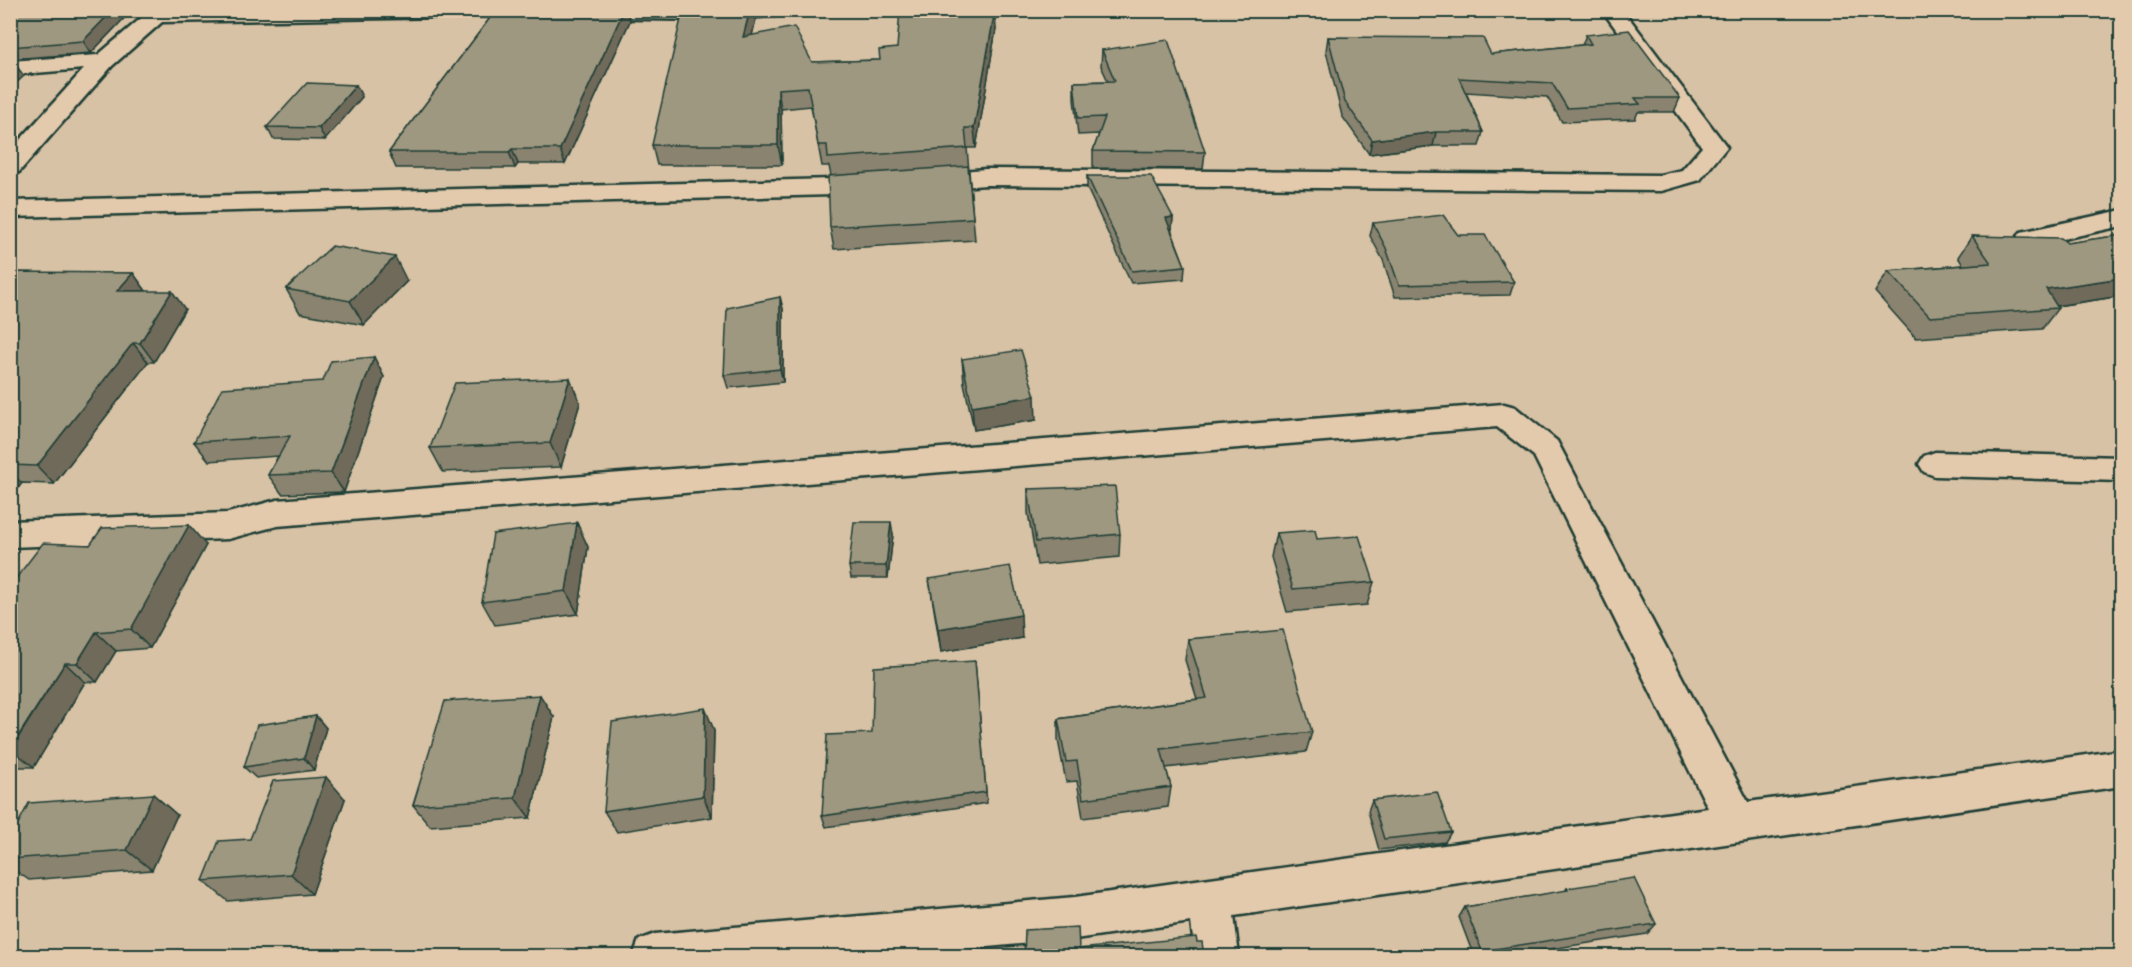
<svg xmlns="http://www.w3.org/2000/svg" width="2132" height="967" font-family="Sriracha,sans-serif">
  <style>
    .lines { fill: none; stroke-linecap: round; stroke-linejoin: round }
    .street-casing { stroke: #1f3d34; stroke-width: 5 }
    .street { fill: #e4caac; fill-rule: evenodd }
    .wall { fill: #89836f; stroke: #1f3d34; stroke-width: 1.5 }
    .shaded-wall { fill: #6f6a5a; stroke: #1f3d34; stroke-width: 1.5 }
    .building { fill: #9f9881; stroke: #1f3d34; stroke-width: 1.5 }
  </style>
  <rect width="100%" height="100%" fill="#d8c2a5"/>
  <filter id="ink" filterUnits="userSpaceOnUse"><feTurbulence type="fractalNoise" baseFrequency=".0167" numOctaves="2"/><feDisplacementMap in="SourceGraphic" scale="12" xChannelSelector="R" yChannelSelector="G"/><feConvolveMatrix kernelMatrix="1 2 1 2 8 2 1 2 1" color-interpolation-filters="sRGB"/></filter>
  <g filter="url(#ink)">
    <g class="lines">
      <g class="street-casing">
        <g id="street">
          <path d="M146,10H518L516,15L508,16L162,22L112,66L19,172L10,174V151L84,69L10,75V61L98,55L146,14Z"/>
          <path d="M574,10H784L782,15L774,16L706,20L584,18L576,17Z"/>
          <path d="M1602,10H1623L1727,147L1700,180L1661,191L986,185L924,190L915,187L911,182L915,177L924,174L986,169L1660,175L1682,170L1702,147Z"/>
          <path d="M872,178L881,181L885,186L881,191L872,194L10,217V201Z"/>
          <path d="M2122,210V226L2031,246L2021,244L2017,238L2021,232Z"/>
          <path d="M1504,404L1515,407L1557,441L1748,802L2122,750V786L1234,916L1239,956H1195L1191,922L1075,939L890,956H633L639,940L655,934L1075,897L1708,808L1534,456L1497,427L277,526L228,539L10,547V521L228,513L277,500Z"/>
          <path d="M1935,452L2122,457V481L1935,476L1924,472L1919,464L1924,456Z"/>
        </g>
      </g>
      <use href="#street" class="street"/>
    </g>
    <g class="wall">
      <path d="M10,10H132L91,53L10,59Z"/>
      <path d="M496,10H627L630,21L565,164H518L515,168H396L389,152Z"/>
      <path d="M756,19L752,35L812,62L880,60L897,48L996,29L976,148H967L975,240L834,249L830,227L831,176L829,166H822L811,106L781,109L782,165H657L652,145Z"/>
      <path d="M1586,35L1680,98L1674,112H1638L1635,119L1562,122L1547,97L1466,92L1483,132L1479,146H1433L1369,154L1342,116L1326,51L1328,37L1491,54L1582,45Z"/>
      <path d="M1102,50L1205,152L1203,169L1093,168V151L1099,134L1078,135L1074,99V82L1108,81L1101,66Z"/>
      <path d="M356,85L362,97L325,140L273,139L267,127Z"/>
      <path d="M1087,176L1173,217L1172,229H1171L1185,266L1184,279L1131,283L1087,188Z"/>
      <path d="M1373,223L1458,235L1514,282L1510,295L1395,297L1383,260L1370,236Z"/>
      <path d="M2121,235V296L2057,306L2058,308L2042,329L1916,338L1875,292L1888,271L1963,265L1958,257L1972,236L2067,243Z"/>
      <path d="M133,273L146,291L185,309L154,362H148L54,484L22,483L10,498V276Z"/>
      <path d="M407,281L364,325L300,313L286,289Z"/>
      <path d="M780,297L783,309V382L728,388L724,375Z"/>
      <path d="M374,357L384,377L344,492L282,494L268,475L278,456L209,461L194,442Z"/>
      <path d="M962,359L1036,420L974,430L964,383Z"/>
      <path d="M580,403L561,467L443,472L430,448Z"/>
      <path d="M1028,489L1120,534L1119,557L1037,565L1028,513Z"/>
      <path d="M577,523L588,547L578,614L495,625L482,602Z"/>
      <path d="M1276,533L1317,539L1374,582L1367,605L1287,612L1271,557Z"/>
      <path d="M893,534L888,578H851L849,566Z"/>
      <path d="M90,545H206L150,648L116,651L97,682H85L34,767H10V586Z"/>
      <path d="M929,579L1022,638L941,652Z"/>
      <path d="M1188,639L1312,732L1306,752L1166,768L1171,787L1168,807L1083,818L1077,781L1066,782L1058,740V719L1197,699L1185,660Z"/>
      <path d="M975,661L987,803L826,827L822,816L872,733Z"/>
      <path d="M316,716L326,728L314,770L256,778L244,767Z"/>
      <path d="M554,717L530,818L430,826L413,805Z"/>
      <path d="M714,730L712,817L617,832L604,811Z"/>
      <path d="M153,794L177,815L152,870L29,880L10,867V839Z"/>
      <path d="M345,799L312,894L228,901L203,881L250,839Z"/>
      <path d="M1372,800L1451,832L1445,842L1379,850L1368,811Z"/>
      <path d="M1567,888L1656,924L1647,934L1505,956L1507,957H1474L1459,917L1465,907L1565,891Z"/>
    </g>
    <g class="shaded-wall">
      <path d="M113,10H132L91,53L83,41Z"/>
      <path d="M624,10H627L630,21L565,164L560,149Z"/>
      <path d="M750,10H754L756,19L747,56L743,37Z"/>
      <path d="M995,10L996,29L976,148L974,128Z"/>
      <path d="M15,64L24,76L10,89V69Z"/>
      <path d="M356,85L362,97L325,140L319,128Z"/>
      <path d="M778,89L781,109L782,165L778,145Z"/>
      <path d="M1436,132L1433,146L1369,154L1372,140Z"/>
      <path d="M512,149L518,164L515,168L509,152Z"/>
      <path d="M1173,217L1172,229L1165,230L1166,218Z"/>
      <path d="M395,257L407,281L364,325L350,301Z"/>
      <path d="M133,273L146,291H117Z"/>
      <path d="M2121,278V296L2036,309L2046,289Z"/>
      <path d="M172,291L185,309L154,362L140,343Z"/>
      <path d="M780,297L783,309V382L780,369Z"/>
      <path d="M133,343L148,362L54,484L37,466Z"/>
      <path d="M374,357L384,377L344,492L331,473Z"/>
      <path d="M570,378L580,403L561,467L550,443Z"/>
      <path d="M1035,396L1036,420L974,430L972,406Z"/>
      <path d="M10,472L22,483L11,498L10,497Z"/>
      <path d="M891,522L893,534L888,578L886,566Z"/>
      <path d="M577,523L588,547L578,614L566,591Z"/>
      <path d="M189,525L206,545L150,648L131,629Z"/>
      <path d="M1021,615L1022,638L941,652L938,629Z"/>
      <path d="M96,632L116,651L97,682L77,663Z"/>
      <path d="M65,663L85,682L34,767L11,749Z"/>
      <path d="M540,695L554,717L530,818L515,798Z"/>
      <path d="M705,708L714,730L712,817L703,796Z"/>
      <path d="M316,716L326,728L314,770L304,758Z"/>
      <path d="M326,777L345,799L312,894L291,874Z"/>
      <path d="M153,794L177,815L152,870L127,850Z"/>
    </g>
    <g class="building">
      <path d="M10,10H113L83,41L10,47Z"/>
      <path d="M496,10H624L560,149H512L509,152H389Z"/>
      <path d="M683,10H750L743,37L794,27L812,62L880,60L879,50L897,48L900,10H995L974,128H965L967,148L828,158L827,145H818L808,87L778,89V145H652Z"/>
      <path d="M1629,30L1680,98H1635L1640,104L1567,108L1552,83L1459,78L1483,132H1436L1372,140L1345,102L1328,37L1483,38L1491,54L1591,44L1586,35Z"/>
      <path d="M1168,40L1205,152L1093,151L1105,117L1078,118L1074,82L1115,81L1102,50Z"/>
      <path d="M307,83L356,85L319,128L267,127Z"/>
      <path d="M968,166L973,218L830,227L828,176Z"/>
      <path d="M1087,176H1151L1173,217L1166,218L1185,266L1132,271Z"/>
      <path d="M1443,215L1458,235H1485L1514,282L1399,285L1386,248L1373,223Z"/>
      <path d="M2121,235V278L2046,289L2058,308L1930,317L1888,271L1991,263L1972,236L2061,238L2067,243Z"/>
      <path d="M332,246L395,257L350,301L286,289Z"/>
      <path d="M15,272L133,273L117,291H172L140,343H133L37,466L10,465V276Z"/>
      <path d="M780,297V369L724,375L727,308Z"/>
      <path d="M1021,350L1035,396L972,406L962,359Z"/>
      <path d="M374,357L331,473L268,475L290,436L194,442L222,388L323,381L331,361Z"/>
      <path d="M570,378L550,443L430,448L455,383Z"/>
      <path d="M1115,486L1120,534L1036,542L1028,489Z"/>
      <path d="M854,522H891L886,566H849Z"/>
      <path d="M577,523L566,591L482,602L493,534Z"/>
      <path d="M189,525L131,629L96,632L77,663H65L10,749V586L43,543L90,545L102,528Z"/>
      <path d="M1315,530L1317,539L1359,536L1374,582L1293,589L1276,533Z"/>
      <path d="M1010,566L1021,615L938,629L929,579Z"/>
      <path d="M1283,630L1312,732L1161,749L1171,787L1083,799L1077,761L1066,762L1058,719L1207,698L1188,639Z"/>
      <path d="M975,661L986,792L822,816L827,735L872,733L874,667Z"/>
      <path d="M540,695L515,798L413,805L445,701Z"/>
      <path d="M705,708L703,796L604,811L612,722Z"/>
      <path d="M316,716L304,758L244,767L257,725Z"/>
      <path d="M326,777L291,874L203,881L219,841L250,839L273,781Z"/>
      <path d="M1437,792L1451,832L1384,839L1372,800Z"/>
      <path d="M153,794L127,850L10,859V839L29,803Z"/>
      <path d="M1634,878L1656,924L1482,951L1465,907L1568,890L1567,888Z"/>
      <path d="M1078,927L1079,949L1196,937L1197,942H1202L1204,957H1024L1025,930Z"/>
      <path d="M1487,950L1507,957H1489Z"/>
      <path d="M837,952V957H759Z"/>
    </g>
  </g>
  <rect width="2132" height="967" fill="none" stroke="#e4caac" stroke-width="36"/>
  <rect x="18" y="18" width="2096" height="931" fill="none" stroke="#1f3d34" stroke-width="2" filter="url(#ink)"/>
</svg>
